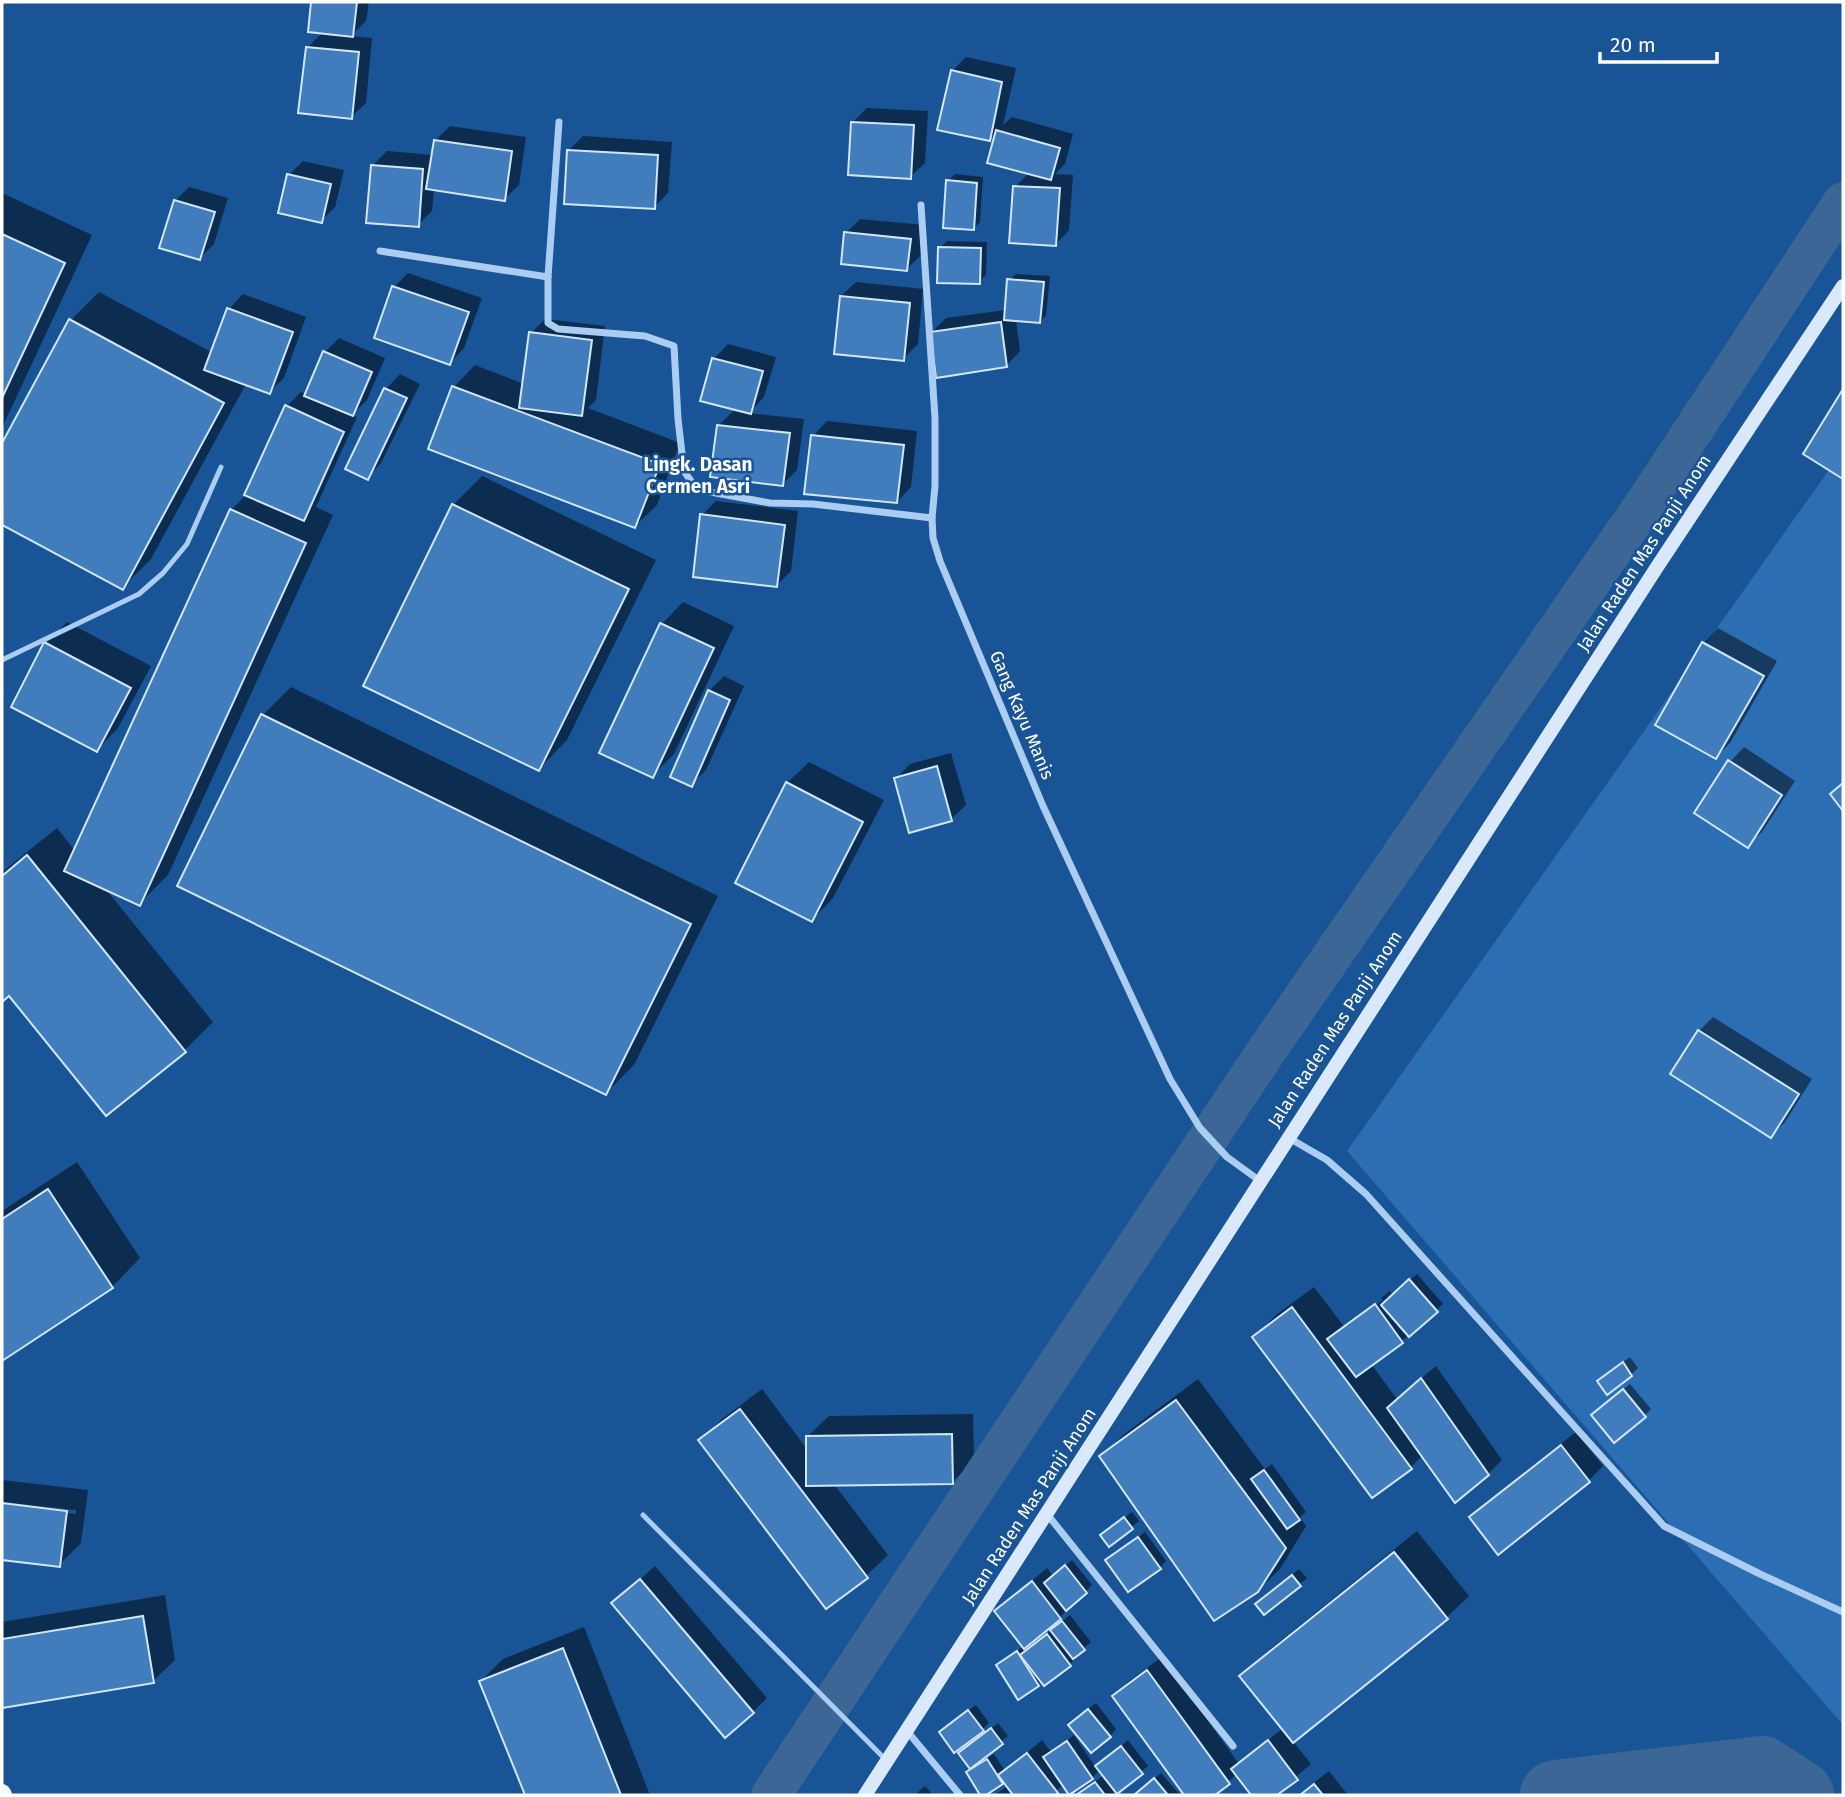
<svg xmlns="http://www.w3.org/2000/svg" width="1845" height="1797" font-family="'Fira Sans',sans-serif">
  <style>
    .green { fill: #2c6eb4 }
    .shadow { fill: #0007 }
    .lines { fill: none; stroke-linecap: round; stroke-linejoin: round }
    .canal { stroke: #3b6695; stroke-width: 40 }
    .river { stroke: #3b6695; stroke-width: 70 }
    .building { fill: #417dbd; stroke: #d1e6fc; stroke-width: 2 }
    .lane { stroke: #aacdf1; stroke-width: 5 }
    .street { stroke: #aacdf1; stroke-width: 7 }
    .secondary { stroke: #d9e9fb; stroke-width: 14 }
    .primary { stroke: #f4f9ff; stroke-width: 18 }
    .labels { text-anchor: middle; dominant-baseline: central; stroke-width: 5; stroke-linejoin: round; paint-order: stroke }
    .street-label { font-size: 18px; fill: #fff; stroke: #185496 }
    .neighbourhood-label { font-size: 19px; font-weight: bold; fill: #fff; stroke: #185496 }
  </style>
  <rect width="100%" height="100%" fill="#185496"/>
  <path class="green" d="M1843,450V1725L1347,1151Z"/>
  <g class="shadow">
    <path d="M313,2H369L366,21L351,36L372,38L366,103L351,117L307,48L323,32L310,31Z"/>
    <path d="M966,57L1016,68L1003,125L1012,117L1073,134L1065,164L1055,174L1073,175L1069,230L1055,245L1015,187L1029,173L997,131L989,140L952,71Z"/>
    <path d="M867,108L928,111L925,163L910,177L853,122Z"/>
    <path d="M450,126L526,137L519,185L504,199L434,189L432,211L418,225L373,165L387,151L434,155L436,140Z"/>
    <path d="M583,136L672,142L668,193L654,207L569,150Z"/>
    <path d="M303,161L344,170L335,207L321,221L289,175Z"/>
    <path d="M955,174L983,177L980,222L973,229L948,181Z"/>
    <path d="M189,187L228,198L214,244L200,258L175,201Z"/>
    <path d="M2,193L92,235L2,428Z"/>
    <path d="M860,219L924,225L921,255L907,269L846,233Z"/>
    <path d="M947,241L987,242L986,275L979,282L940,248Z"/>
    <path d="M408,273L482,298L464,348L450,363L394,287Z"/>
    <path d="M1016,274L1050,276L1046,315L1040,322L1016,320L1020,351L1006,366L932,332L946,318L1006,310L1009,280Z"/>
    <path d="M856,282L923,289L918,344L903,359L841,296Z"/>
    <path d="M99,292L213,353L229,309L243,294L306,317L284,378L269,392L246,384L151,559L122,588L2,523V447L71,320Z"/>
    <path d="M545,319L605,326L596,400L588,408L680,443L657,505L635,526L454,387L475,365L524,384L531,333Z"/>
    <path d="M339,338L385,358L367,400L352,415L357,417L316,507L333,515L168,875L139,904L105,888L213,1022L185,1050L106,1114L9,994L2,1000V872L57,828L75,851L231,510L246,495L287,406L301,392L306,394L325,352Z"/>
    <path d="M728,344L776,357L764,397L749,413L804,419L797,470L783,484L719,425L733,411L743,412V410L714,359Z"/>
    <path d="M400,374L420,384L381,463L367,478L347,468L386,389Z"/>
    <path d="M827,421L917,431L911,487L897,502L813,436Z"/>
    <path d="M482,476L656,560L567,740L539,769L453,505Z"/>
    <path d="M716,501L798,511L791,571L777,585L702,515Z"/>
    <path d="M683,602L734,626L674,754L652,776L662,624Z"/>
    <path d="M67,622L151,666L118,728L97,750L46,643Z"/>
    <path d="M1718,628L1777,661L1730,743L1716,757L1657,724L1704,643Z"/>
    <path d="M724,676L744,686L706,770L692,784L709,691Z"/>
    <path d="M291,687L718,896L634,1065L606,1093L263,715Z"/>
    <path d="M1744,747L1795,781L1762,832L1747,846L1730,762Z"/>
    <path d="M951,753L966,805L951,819L910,831L896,779L910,764Z"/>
    <path d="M809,762L884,800L833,898L812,920L787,783Z"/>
    <path d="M1713,1017L1812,1079L1785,1122L1771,1136L1699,1031Z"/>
    <path d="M77,1162L140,1258L112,1287L2,1359V1211Z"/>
    <path d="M1417,1274L1443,1304L1402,1341L1371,1364L1397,1399L1436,1366L1502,1460L1488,1474L1423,1455L1411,1467L1254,1337L1276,1315L1314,1287L1343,1325V1329L1383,1300L1381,1298L1390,1291L1393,1296Z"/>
    <path d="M1630,1357L1638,1368L1631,1375H1606Z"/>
    <path d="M1198,1379L1265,1469L1272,1464L1306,1512L1300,1517L1306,1526L1280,1569L1257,1591L1102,1457L1123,1435Z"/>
    <path d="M1630,1384L1651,1409L1644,1416L1600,1408Z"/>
    <path d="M762,1389L807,1449V1437L829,1416L973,1414L974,1461L952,1482L834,1484L888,1555L866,1576L701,1441L722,1419Z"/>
    <path d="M1576,1432L1603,1466L1589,1480L1498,1552L1471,1518L1485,1503Z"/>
    <path d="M2,1480L88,1490L81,1543L59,1565L2,1558V1505L76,1514V1510L2,1502Z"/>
    <path d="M1132,1512L1139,1521L1109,1545L1102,1535Z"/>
    <path d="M1417,1531L1469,1596L1447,1617L1293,1741L1311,1764L1274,1795H1254L1237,1774L1212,1795H1186L1114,1696L1129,1681L1162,1657L1239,1764L1283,1728L1241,1676L1263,1655Z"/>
    <path d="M1145,1532L1166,1561L1160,1567L1107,1560Z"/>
    <path d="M1072,1560L1092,1585L1060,1617L1024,1646L1027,1650L1070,1615L1091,1642L1075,1656L1076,1658L1070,1664L1044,1684L1042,1681L1018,1697L998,1665L1024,1646L996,1611L1047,1568L1053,1576Z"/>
    <path d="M655,1566L767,1698L753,1712L614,1603Z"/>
    <path d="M1299,1569L1307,1578L1264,1613V1598Z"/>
    <path d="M165,1595L175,1660L153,1681L2,1706V1622Z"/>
    <path d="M584,1627L650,1795H526L481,1681L503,1659Z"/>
    <path d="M1096,1703L1116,1729L1110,1736L1077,1718Z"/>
    <path d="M976,1705L989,1723L983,1729L948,1726Z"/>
    <path d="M998,1723L1008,1736L975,1762L977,1765L994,1754L1005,1771L1042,1740L1051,1752L1074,1735L1096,1768L1128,1740L1148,1766L1115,1793L1116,1795H1077L1104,1775L1100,1770L1092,1778L1063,1785L1052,1795H994L1008,1786L1004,1781L982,1795L968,1773L972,1769L960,1753Z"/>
    <path d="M1329,1771L1348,1795H1298Z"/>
    <path d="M1161,1773L1180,1795H1136Z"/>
    <path d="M925,1786L933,1795H915Z"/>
  </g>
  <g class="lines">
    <path class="canal" d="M771,1795L1267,1050L1650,496L1843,202"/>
    <path class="river" d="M1555,1795L1762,1771L1799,1795"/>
  </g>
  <g class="building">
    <path d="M311,2H357L353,37L308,32Z"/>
    <path d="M306,47L359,52L352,119L298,113Z"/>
    <path d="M951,70L1002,82L990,141L937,130Z"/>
    <path d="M851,122L914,125L911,179L848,175Z"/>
    <path d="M996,130L1060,148L1051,180L987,163Z"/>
    <path d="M434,140L512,151L505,201L426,189Z"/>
    <path d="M567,150L658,155L655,209L564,204Z"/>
    <path d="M371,165L423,169L419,227L366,223Z"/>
    <path d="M287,174L331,184L322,223L278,213Z"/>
    <path d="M946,180L977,183L974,230L943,228Z"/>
    <path d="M1013,186L1060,188L1056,246L1009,243Z"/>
    <path d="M174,200L215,212L200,260L159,248Z"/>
    <path d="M844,232L911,239L907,271L841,264Z"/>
    <path d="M2,234L65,263L2,398Z"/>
    <path d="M938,247L981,248L980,284L937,283Z"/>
    <path d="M1007,279L1044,282L1040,323L1004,320Z"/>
    <path d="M392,286L469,312L450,365L374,338Z"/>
    <path d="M840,296L910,303L904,361L834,354Z"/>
    <path d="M227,308L293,332L270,394L204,370Z"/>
    <path d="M69,319L224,403L123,590L2,525V443Z"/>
    <path d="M1001,322L1007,367L936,378L930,332Z"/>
    <path d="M529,332L592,340L582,416L519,408Z"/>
    <path d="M323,351L372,372L353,416L304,396Z"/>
    <path d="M712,358L763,371L751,414L700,401Z"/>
    <path d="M452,386L660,464L635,528L428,449Z"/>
    <path d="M384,388L407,398L368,480L345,469Z"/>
    <path d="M1843,389V479L1803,454Z"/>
    <path d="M285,405L344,432L304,521L244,495Z"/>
    <path d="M717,425L790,433L783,486L710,477Z"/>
    <path d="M811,435L904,445L897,503L804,494Z"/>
    <path d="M452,504L629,589L539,771L363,686Z"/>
    <path d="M230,509L306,543L140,906L64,871Z"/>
    <path d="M700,514L785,525L777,587L693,577Z"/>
    <path d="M660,623L714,648L653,778L599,753Z"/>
    <path d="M44,642L131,688L97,752L11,707Z"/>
    <path d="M1702,642L1764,676L1716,759L1655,725Z"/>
    <path d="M708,690L730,700L692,787L670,777Z"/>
    <path d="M261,714L691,924L606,1095L177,886Z"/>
    <path d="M1728,760L1782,795L1748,848L1694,813Z"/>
    <path d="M937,766L952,821L909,833L894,778Z"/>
    <path d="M786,782L863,822L812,922L735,883Z"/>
    <path d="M1843,783V811L1830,794Z"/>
    <path d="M27,855L186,1052L106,1116L9,996L2,1002V876Z"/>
    <path d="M1698,1030L1799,1094L1771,1138L1670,1074Z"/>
    <path d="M48,1189L113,1288L2,1361V1219Z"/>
    <path d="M1409,1279L1438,1312L1409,1337L1381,1305Z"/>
    <path d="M1375,1304L1403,1343L1356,1377L1327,1339Z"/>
    <path d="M1292,1307L1412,1469L1372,1498L1252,1337Z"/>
    <path d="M1623,1362L1632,1376L1607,1395L1597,1381Z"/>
    <path d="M1421,1378L1489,1475L1455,1503L1387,1408Z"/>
    <path d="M1623,1389L1646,1417L1614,1443L1591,1415Z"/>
    <path d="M1176,1400L1286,1548L1258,1592L1214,1621L1099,1456Z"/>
    <path d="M740,1409L868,1578L826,1609L698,1440Z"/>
    <path d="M952,1434L953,1484L806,1486V1436Z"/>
    <path d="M1561,1445L1590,1482L1498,1555L1469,1517Z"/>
    <path d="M1264,1470L1300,1520L1287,1529L1251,1479Z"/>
    <path d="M2,1503L67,1511L60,1567L2,1560Z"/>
    <path d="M1124,1517L1133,1529L1109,1547L1100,1535Z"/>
    <path d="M1138,1537L1161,1569L1128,1592L1105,1560Z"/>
    <path d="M1394,1552L1448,1619L1293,1743L1239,1676Z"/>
    <path d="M1065,1565L1087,1593L1066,1611L1044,1583Z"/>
    <path d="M1292,1575L1301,1586L1264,1615L1255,1604Z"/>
    <path d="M640,1579L754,1713L725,1738L611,1603Z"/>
    <path d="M1032,1581L1061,1619L1024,1649L994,1611Z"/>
    <path d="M143,1616L154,1683L2,1708V1639Z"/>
    <path d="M1062,1621L1085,1650L1073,1659L1050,1630Z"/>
    <path d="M1047,1634L1071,1666L1044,1686L1020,1655Z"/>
    <path d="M563,1648L621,1795H525L479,1681Z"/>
    <path d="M1017,1651L1039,1686L1018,1700L996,1665Z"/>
    <path d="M1147,1670L1230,1784L1215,1795H1184L1112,1696Z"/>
    <path d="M1088,1709L1111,1737L1091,1753L1068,1725Z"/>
    <path d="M968,1710L984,1731L954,1753L939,1732Z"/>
    <path d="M991,1728L1003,1744L970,1769L958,1753Z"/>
    <path d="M1268,1740L1298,1780L1277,1795H1251L1231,1769Z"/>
    <path d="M1067,1741L1093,1779L1069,1795L1043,1757Z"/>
    <path d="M1121,1746L1143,1774L1117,1794L1095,1766Z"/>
    <path d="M1027,1753L1058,1793L1055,1795H1013L998,1775Z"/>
    <path d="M987,1759L1003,1784L986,1795H980L966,1772Z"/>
    <path d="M1154,1778L1168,1795H1134Z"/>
    <path d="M1095,1782L1105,1795H1076Z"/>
    <path d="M1314,1784L1323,1795H1300Z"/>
  </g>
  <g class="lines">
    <g class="lane">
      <path d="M2,660L139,594L163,573L187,544L221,467"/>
      <path d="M643,1515L885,1759"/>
    </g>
    <g class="street">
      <path d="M559,122L548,277V323L558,329L645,336L674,346L678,419L684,471L693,484L705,491L770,503L813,504L932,518"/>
      <path d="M921,205L935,418V486L932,518L933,538L940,561L1043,806L1170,1079L1200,1128L1227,1157L1260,1181"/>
      <path d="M380,251L548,277"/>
      <path d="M1289,1138L1327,1160L1366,1194L1664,1526L1760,1574L1843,1612"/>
      <path d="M1047,1514L1233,1746"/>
      <path d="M907,1731L960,1795"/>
    </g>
    <path class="secondary" d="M865,1795L1657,567L1843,286"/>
    <path class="primary" d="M2,1793L3,1795"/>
  </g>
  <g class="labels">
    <g class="street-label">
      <text transform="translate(1644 553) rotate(-57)">Jalan Raden Mas Panji Anom</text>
      <text transform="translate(1022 715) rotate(67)">Gang Kayu Manis</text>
      <text transform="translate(1335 1029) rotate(-57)">Jalan Raden Mas Panji Anom</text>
      <text transform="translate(1029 1506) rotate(-57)">Jalan Raden Mas Panji Anom</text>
    </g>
    <g class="neighbourhood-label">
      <text x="698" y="464">Lingk. Dasan<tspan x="698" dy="22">Cermen Asri</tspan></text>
    </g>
  </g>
  <rect width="1845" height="1797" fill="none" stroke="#ffffff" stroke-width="7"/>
  <path d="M1600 52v10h117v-10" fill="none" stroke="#ffffff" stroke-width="3.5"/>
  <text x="1610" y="52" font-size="21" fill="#ffffff" stroke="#185496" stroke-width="5" paint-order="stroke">20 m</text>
</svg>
